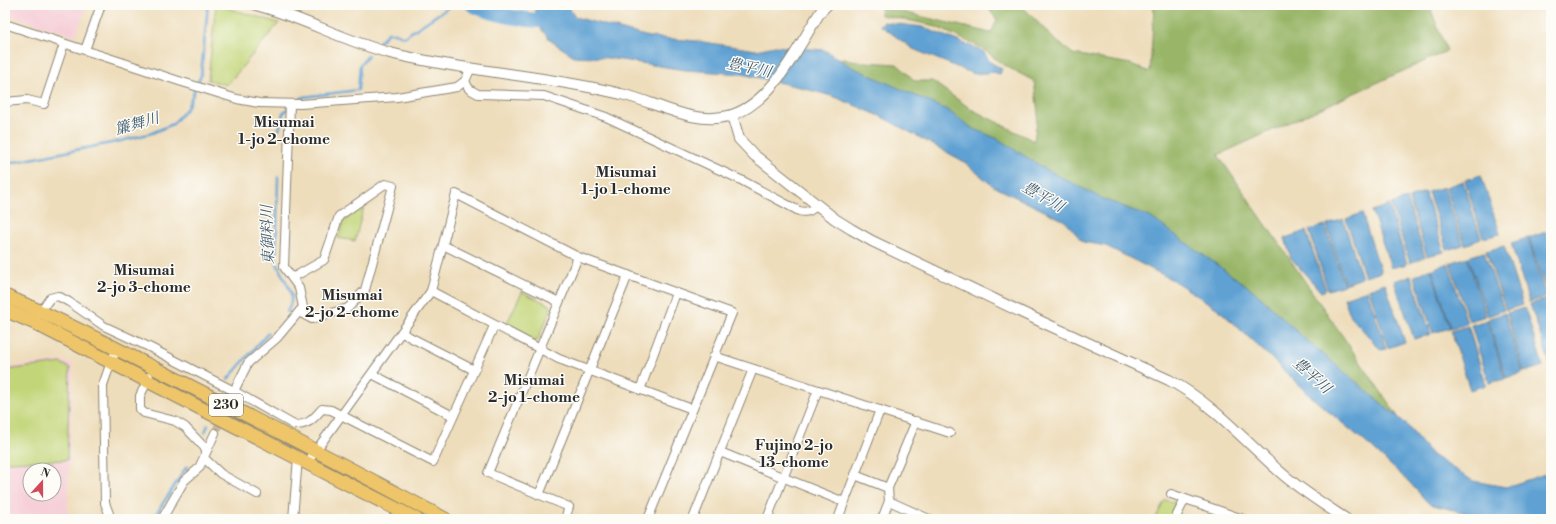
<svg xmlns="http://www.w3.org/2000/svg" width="1556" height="524" font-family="'Libre Bodoni','Noto Serif JP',serif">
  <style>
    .built { fill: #f6cfd8; fill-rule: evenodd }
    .green { fill: #c2d578; stroke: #768052 }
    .forest { fill: #99b668; stroke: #62704a }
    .water { fill: #5fa1d3; stroke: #45667f }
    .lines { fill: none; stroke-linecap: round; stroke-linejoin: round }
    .stream { stroke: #5fa1d3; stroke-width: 2.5 }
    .river { stroke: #5fa1d3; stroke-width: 15 }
    .minor-tunnel { stroke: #c7b99e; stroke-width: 8; stroke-dasharray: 8 4; stroke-linecap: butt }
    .minor-casing { stroke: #8c8473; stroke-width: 10 }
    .tertiary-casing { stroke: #8c8473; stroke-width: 12 }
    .trunk-casing { stroke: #8c8473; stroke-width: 15 }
    .minor { stroke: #fff; stroke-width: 8 }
    .tertiary { stroke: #fff; stroke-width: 10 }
    .trunk { stroke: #eec569; stroke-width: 13 }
    .labels { text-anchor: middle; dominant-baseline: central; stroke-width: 3; stroke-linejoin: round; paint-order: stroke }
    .shield { fill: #fdfcf7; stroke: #6a6a68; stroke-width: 1 }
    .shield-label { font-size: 13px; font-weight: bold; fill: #2b2b2b }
    .water-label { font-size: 15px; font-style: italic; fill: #405a6e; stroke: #fdfcf7 }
    .neighbourhood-label { font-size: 15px; font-weight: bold; fill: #2b2b2b; stroke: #fdfcf7 }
  </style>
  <rect width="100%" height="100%" fill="#fdfcf7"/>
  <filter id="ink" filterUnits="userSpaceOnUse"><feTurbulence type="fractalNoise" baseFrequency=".025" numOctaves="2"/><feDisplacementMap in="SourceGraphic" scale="8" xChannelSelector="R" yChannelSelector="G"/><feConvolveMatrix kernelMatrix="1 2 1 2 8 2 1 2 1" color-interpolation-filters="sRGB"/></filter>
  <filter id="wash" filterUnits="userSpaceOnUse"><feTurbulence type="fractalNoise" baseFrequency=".012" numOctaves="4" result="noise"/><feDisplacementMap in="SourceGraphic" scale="16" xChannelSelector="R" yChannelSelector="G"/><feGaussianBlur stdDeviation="0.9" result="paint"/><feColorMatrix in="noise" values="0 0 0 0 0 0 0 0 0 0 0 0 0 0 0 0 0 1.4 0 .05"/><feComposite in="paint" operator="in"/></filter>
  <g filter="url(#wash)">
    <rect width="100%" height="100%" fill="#edb"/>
    <g class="built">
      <path d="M5,5H87L75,36L5,14Z"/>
      <path d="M62,361L73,364L67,519H5V367ZM30,470H54V494H30Z"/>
    </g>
    <g class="green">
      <path d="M216,5L279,23L227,85L208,80Z"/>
      <path d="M364,206L355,241L338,238L343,222Z"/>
      <path d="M522,292L550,305L551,310L537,341H533L506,325Z"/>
      <path d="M61,363L70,368L67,460L5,462V370Z"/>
      <path d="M1165,500L1176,503L1170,519H1155Z"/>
    </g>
    <path class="forest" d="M986,5H1021L1054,39L1073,54L1131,64L1150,72L1154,5H1429L1447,51L1218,155L1401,421L1201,263L808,54L865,62L897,64L915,81H932L971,109L1034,141L1038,113L1034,81L1002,64L982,48L932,25L881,15V7L991,33L997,20Z"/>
    <g class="water">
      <path d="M533,5H567L575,17L649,37L697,41L756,50L775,46L824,50L852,67L947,110L972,128L998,139L1042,167L1101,198L1150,217L1254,291L1305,339L1405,423L1432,455L1473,481L1506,487L1551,472V511L1535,519H1479L1466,513L1429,504L1410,483L1370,446L1310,396L1270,357L1218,309L1171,279L1106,246L1083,242L1065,221L993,186L963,161L880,116L835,97L799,87L742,74L685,70L608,58L574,56L551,41L542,30Z"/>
      <path d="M883,22L922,27L983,51L990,62L1002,69L1000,74L993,72L974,74L913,49L880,25Z"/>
      <path d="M1481,175L1500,234L1483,238L1465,180Z"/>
      <path d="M1463,181L1481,239L1465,245L1446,187Z"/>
      <path d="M1444,187L1463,245L1447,250L1428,192Z"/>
      <path d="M1425,192L1444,252L1427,256L1409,198Z"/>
      <path d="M1407,199L1425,257L1410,263L1391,204Z"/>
      <path d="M1389,205L1407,264L1391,268L1372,211Z"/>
      <path d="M1362,213L1381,272L1365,277L1346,219Z"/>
      <path d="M1343,219L1362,278L1345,284L1327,225Z"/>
      <path d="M1325,225L1344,285L1328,290L1309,230Z"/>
      <path d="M1306,231L1326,290L1321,292L1291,258L1285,238Z"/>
      <path d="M1546,232L1551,247V296H1548L1529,238Z"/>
      <path d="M1528,238L1546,297L1529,302L1511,243Z"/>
      <path d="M1504,246L1523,305L1506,310L1486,251Z"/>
      <path d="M1484,252L1504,310L1488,316L1468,257Z"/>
      <path d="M1467,257L1486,316L1469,321L1450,263Z"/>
      <path d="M1448,263L1467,323L1451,328L1432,269Z"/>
      <path d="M1431,269L1450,328L1433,333L1414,276Z"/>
      <path d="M1411,276L1431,334L1414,339L1394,281Z"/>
      <path d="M1385,283L1405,342L1388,348L1369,289Z"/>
      <path d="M1367,290L1386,349L1381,350L1351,317L1344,298Z"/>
      <path d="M1547,299L1551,312V364H1550L1530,304Z"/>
      <path d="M1525,308L1543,366L1524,372L1507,313Z"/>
      <path d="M1505,313L1523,373L1506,378L1488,319Z"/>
      <path d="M1487,320L1505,379L1489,383L1471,325Z"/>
      <path d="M1468,326L1486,385L1470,390L1451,331Z"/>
    </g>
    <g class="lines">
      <g class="stream">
        <path d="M379,42L388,33H396L404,37L452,5"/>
        <path d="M298,101L303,97L358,90L360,65L368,55"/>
        <path d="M279,130L283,113L288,109"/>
        <path d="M5,164L121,141L152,133L173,124L187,108L201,75L208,5"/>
        <path d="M278,177L276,259C280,280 300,290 287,312"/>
        <path d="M228,379L268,333"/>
        <path d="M205,432L208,425"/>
        <path d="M153,519L187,466"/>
      </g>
      <path class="river" d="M473,5C490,13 514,18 533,20C542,21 549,19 557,23"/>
    </g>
  </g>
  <g filter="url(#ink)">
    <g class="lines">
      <path class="minor-tunnel" d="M215,433L234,391"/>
      <g class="minor-casing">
        <g id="minor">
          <path d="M5,24L179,81L237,99L259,103L301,104L397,97L457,87L465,81L471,68"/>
          <path d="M85,50L101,5"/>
          <path d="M465,81L469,89L478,94L544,96L606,117L741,180L799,211C807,213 811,211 817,205"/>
          <path d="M5,102L27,100L44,104L64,44"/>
          <path d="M443,245L559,302"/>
          <path d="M292,278L324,260L339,216L385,184L393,186L365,290L348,308L312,319L299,312"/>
          <path d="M431,291L559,359L692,409"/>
          <path d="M38,315L50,298L58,296L69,302L104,326L149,347L234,391L294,425C309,425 313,419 322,409L331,410L433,462L494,326"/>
          <path d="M402,333L474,370"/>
          <path d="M714,356L950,433"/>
          <path d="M372,374L453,416"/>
          <path d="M149,377L140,396V409L144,413L175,421L185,427L207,450"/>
          <path d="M640,390L676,293"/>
          <path d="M234,391L248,363L277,338L303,307L299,288L284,267L290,104"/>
          <path d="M720,452L844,502"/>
          <path d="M205,459L221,474L257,494"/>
          <path d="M307,463L431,291L456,194L578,257L732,313L648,519"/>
          <path d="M855,475L888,488"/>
          <path d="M1171,494L1243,519"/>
          <path d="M539,495L628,275"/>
          <path d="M889,501L888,488L916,421"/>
          <path d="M111,519L105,503L103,385L111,362L117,349"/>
          <path d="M162,519L184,481L199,468L215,433"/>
          <path d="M293,519L298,458"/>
          <path d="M565,519L569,507L488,473L578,257"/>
          <path d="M693,519L753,369"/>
          <path d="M767,519L818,390"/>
          <path d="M838,519L880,410"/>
          <path d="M882,519L889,501L929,519"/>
          <path d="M1175,519L1185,499"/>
        </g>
      </g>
      <g class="tertiary-casing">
        <g id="tertiary">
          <path d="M256,5C302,17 344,41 390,53C466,72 545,75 621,94C657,102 694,127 732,115C774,101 798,46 821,11L827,5"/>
          <path d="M732,115L739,139L754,155L835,219L851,229L872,241L1042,322L1169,380C1212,403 1243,439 1279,471C1299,489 1323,504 1346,519"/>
        </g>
      </g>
      <g class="trunk-casing">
        <g id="trunk">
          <path d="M5,296C61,319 114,348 168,375C261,422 353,470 445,519"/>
          <path d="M5,310L33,322L416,519"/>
        </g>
      </g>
      <use href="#minor" class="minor"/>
      <use href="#tertiary" class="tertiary"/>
      <use href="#trunk" class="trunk"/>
    </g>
  </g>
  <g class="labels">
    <rect class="shield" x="209" y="394" width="34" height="22" rx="3"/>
    <g class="shield-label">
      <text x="226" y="405">230</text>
    </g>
    <g class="water-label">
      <text transform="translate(749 68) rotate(12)">豊平川</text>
      <text transform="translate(137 124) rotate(-16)">簾舞川</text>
      <text transform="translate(1043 197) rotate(30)">豊平川</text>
      <text transform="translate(268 235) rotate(-92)">東御料川</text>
      <text transform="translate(1312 376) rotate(42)">豊平川</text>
    </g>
    <g class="neighbourhood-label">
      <text x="284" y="122">Misumai<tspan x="284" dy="17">1-jo 2-chome</tspan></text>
      <text x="626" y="172">Misumai<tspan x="626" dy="17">1-jo 1-chome</tspan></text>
      <text x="144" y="270">Misumai<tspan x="144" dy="17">2-jo 3-chome</tspan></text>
      <text x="352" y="295">Misumai<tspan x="352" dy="17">2-jo 2-chome</tspan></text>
      <text x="534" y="380">Misumai<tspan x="534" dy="17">2-jo 1-chome</tspan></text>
      <text x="794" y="445">Fujino 2-jo<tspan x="794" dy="17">13-chome</tspan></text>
    </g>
  </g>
  <rect width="1556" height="524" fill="none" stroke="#fdfcf7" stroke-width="20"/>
  <g transform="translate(42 482) rotate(21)"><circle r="19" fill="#fdfcf7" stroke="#a9a8a5"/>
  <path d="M0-3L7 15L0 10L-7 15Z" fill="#d1495b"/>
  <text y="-6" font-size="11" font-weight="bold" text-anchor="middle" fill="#2b2b2b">N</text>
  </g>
</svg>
